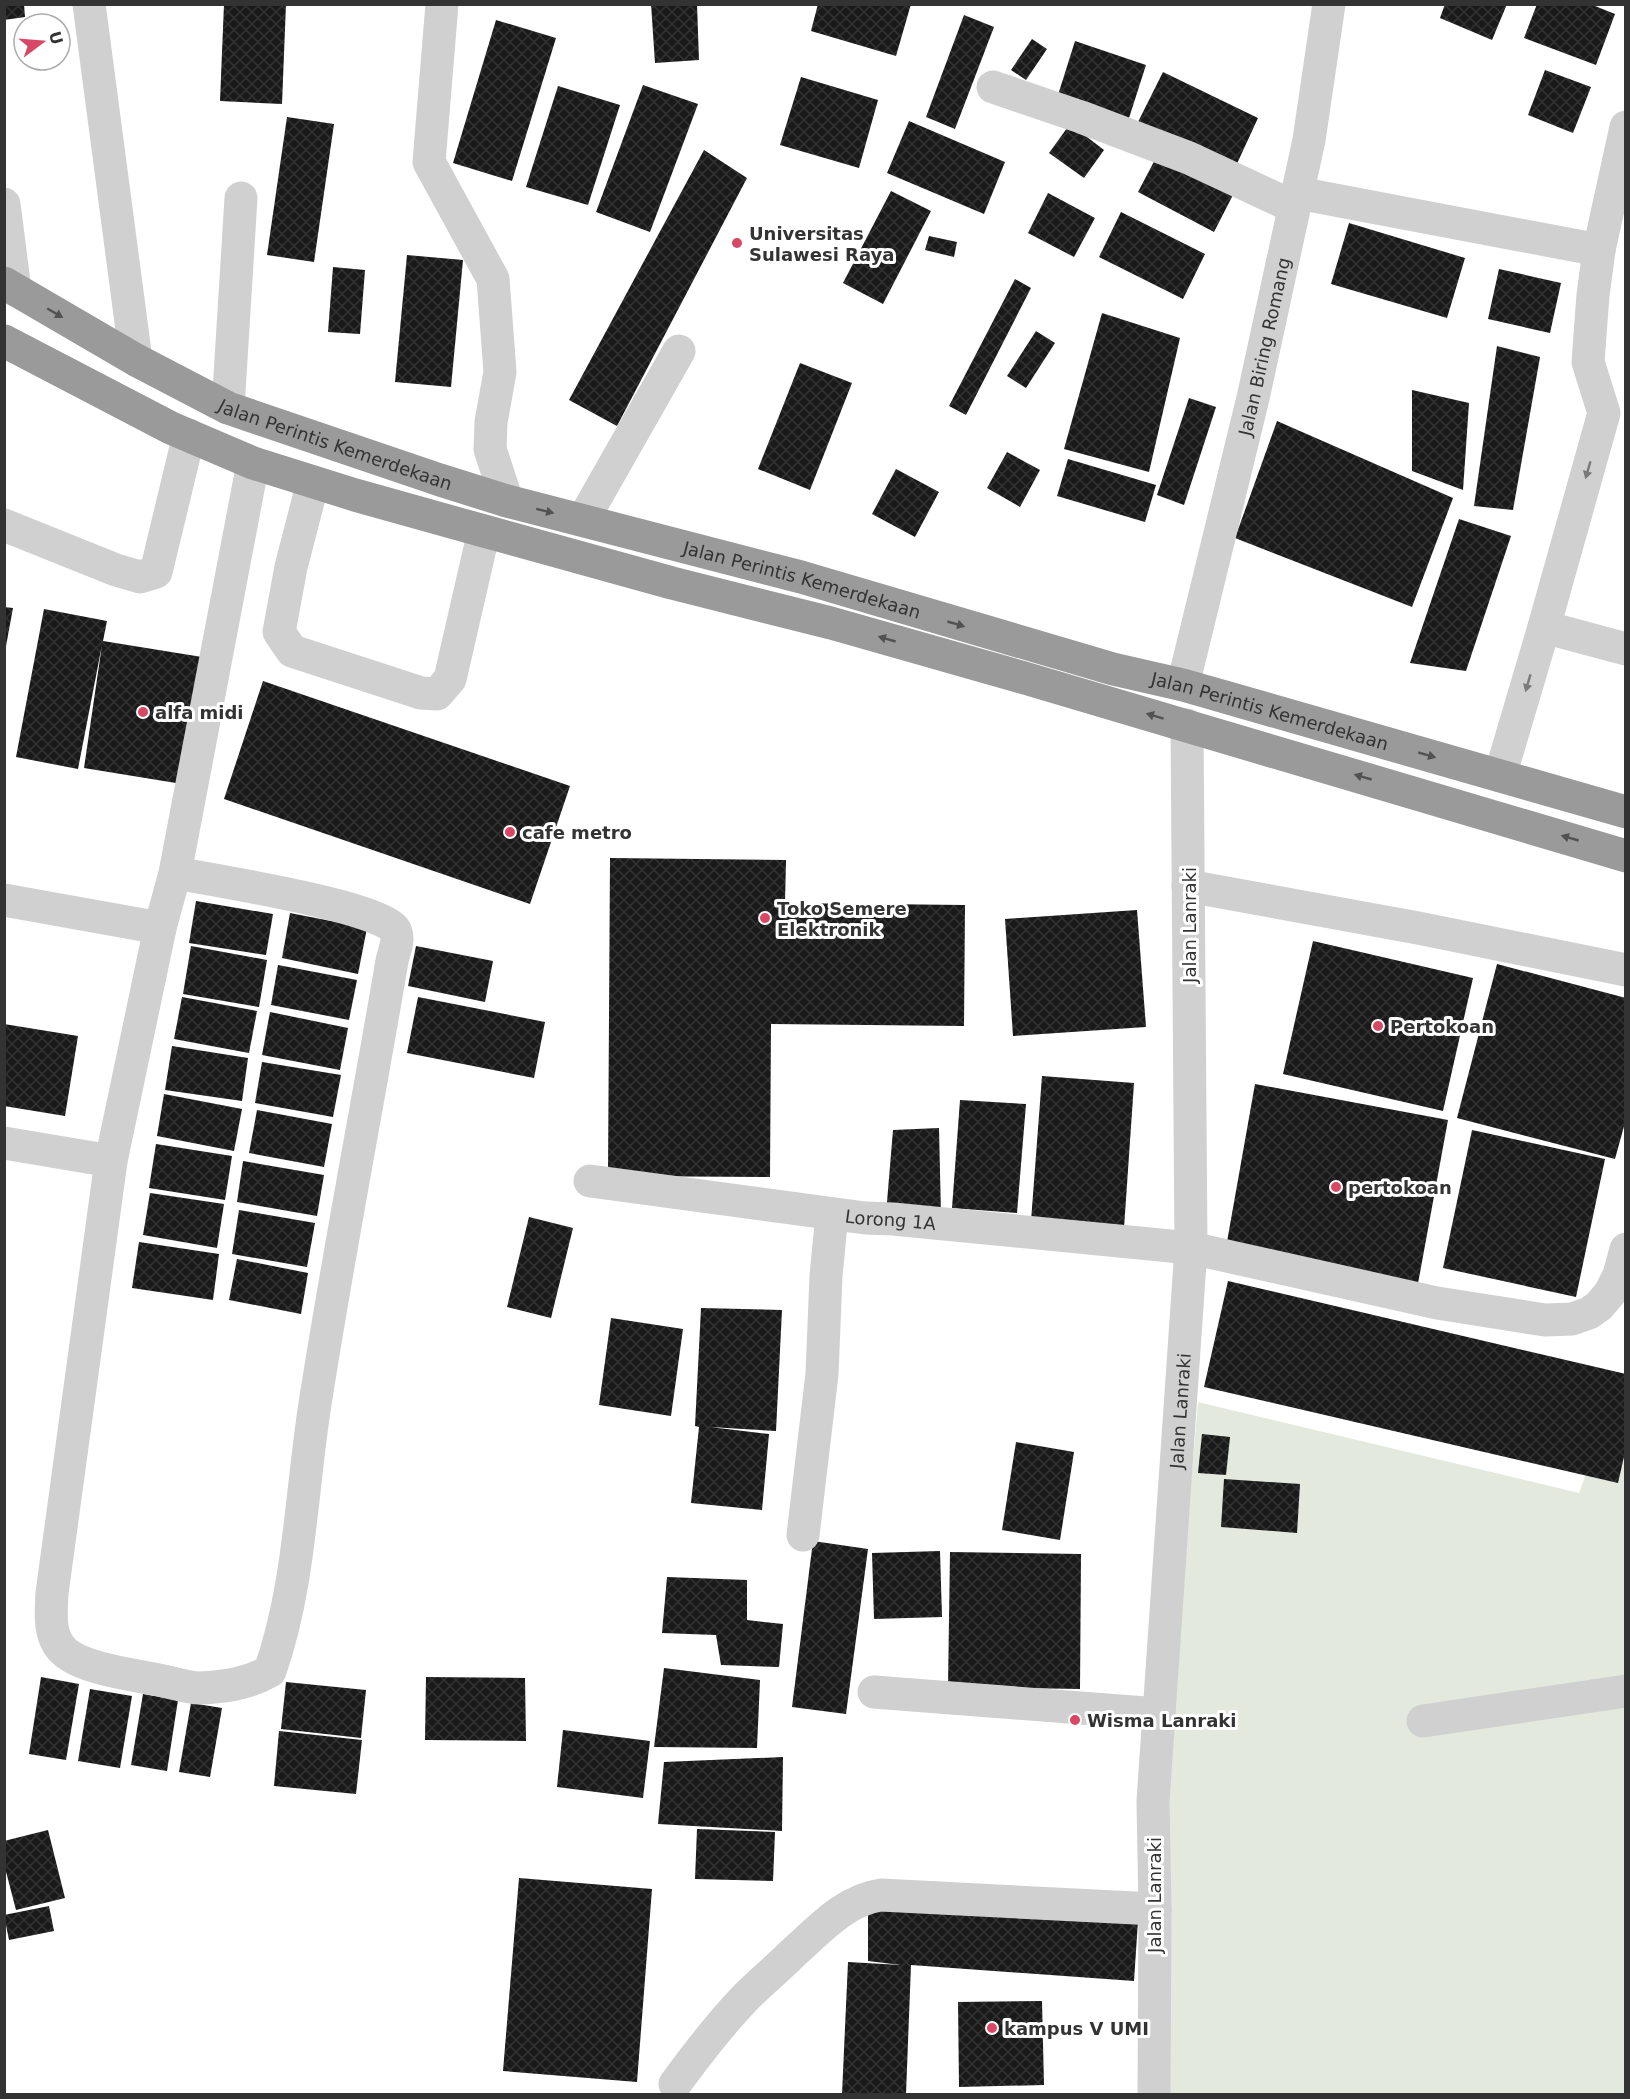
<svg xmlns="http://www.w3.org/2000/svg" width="1630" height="2099" font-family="'DejaVu Sans',sans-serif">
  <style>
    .grass { fill: #e4e9dd }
    .building { fill: url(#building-cross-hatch) }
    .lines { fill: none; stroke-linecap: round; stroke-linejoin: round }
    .minor { stroke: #d0d0d0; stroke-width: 33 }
    .highway { stroke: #9a9a9a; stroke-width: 33 }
    .oneway { fill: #525252 }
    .oneway2 { fill: #7a7a7a }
    .poi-dot { fill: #d64864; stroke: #fff; stroke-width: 2 }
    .labels { text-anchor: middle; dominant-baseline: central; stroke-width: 6; stroke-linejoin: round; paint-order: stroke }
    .poi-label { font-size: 18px; font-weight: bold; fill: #333; stroke: #fff; text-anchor: start }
    .street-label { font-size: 18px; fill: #333; stroke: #fff }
  </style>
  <defs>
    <pattern id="building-cross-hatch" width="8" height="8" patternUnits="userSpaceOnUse" patternTransform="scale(1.5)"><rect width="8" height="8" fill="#1a1a1a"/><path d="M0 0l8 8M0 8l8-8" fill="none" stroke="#333"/></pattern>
  </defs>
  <rect width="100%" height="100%" fill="#fff"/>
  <path class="grass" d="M1198,1402L1579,1493L1598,1442L1625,1450V2094H1150L1156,1890Z"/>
  <g class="building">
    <path d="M4,4H24L25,17L4,20Z"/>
    <path d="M224,4H286L282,104L220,101Z"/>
    <path d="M651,4H697L699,60L655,63Z"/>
    <path d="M818,4H911L896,56L811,31Z"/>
    <path d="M1445,4H1507L1492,40L1440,18Z"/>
    <path d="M1537,4H1590L1615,14L1596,65L1524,38Z"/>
    <path d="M964,15L994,27L955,129L926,117Z"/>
    <path d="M496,20L556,38L512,181L453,163Z"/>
    <path d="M1032,39L1047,49L1026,80L1011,70Z"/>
    <path d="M1075,41L1146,65L1129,118L1058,95Z"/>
    <path d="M1545,70L1591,87L1573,133L1528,115Z"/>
    <path d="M1163,72L1258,118L1235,168L1137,124Z"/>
    <path d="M801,77L878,100L859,168L780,145Z"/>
    <path d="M643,85L698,104L650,232L596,212Z"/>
    <path d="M558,86L620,105L588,205L526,187Z"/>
    <path d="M287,117L334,124L314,262L267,255Z"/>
    <path d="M909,121L1005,162L984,214L887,173Z"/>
    <path d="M1070,124L1104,150L1084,178L1049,153Z"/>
    <path d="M704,150L747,178L617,426L569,400Z"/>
    <path d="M1159,152L1235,191L1214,232L1138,192Z"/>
    <path d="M891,191L931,211L883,304L843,283Z"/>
    <path d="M1048,193L1095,218L1074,257L1028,233Z"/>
    <path d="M1121,212L1205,254L1183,299L1099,257Z"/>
    <path d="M1349,223L1465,258L1447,318L1331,284Z"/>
    <path d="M929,236L957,242L954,257L925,250Z"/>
    <path d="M407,255L463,260L451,387L395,382Z"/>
    <path d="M333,267L365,270L360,334L328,332Z"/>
    <path d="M1499,269L1561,283L1550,333L1488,319Z"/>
    <path d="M1015,279L1031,288L966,415L949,406Z"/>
    <path d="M1102,313L1180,338L1149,472L1064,449Z"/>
    <path d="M1036,331L1055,343L1026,388L1007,376Z"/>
    <path d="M1497,346L1540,357L1513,510L1474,506Z"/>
    <path d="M800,363L852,383L810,490L758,469Z"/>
    <path d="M1412,390L1469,403L1463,490L1412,471Z"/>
    <path d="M1189,398L1216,407L1184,505L1157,495Z"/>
    <path d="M1277,421L1453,498L1412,607L1235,538Z"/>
    <path d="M1007,452L1040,470L1020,507L987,488Z"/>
    <path d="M1068,459L1156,485L1145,522L1057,496Z"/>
    <path d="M896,469L939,492L915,537L872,514Z"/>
    <path d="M1459,519L1511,536L1466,671L1410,663Z"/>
    <path d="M4,607L13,608L6,646H4Z"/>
    <path d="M44,609L107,621L103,641L202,657L182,784L84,768L102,645L78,769L16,757Z"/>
    <path d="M263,681L570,786L530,904L224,799Z"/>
    <path d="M610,858L786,860L785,903L965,905L964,1026L771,1024L770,1177L608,1176Z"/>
    <path d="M196,901L273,914L266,955L189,943Z"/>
    <path d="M1137,910L1146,1027L1013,1036L1005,919Z"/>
    <path d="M290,913L367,928L358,974L282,958Z"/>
    <path d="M1313,941L1473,978L1443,1111L1283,1074Z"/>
    <path d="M191,946L267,960L259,1007L183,994Z"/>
    <path d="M416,946L493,961L485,1002L408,986Z"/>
    <path d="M1497,964L1626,998V1119L1615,1159L1457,1118Z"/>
    <path d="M278,965L357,980L349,1020L271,1005Z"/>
    <path d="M182,997L257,1011L249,1053L174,1039Z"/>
    <path d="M418,997L545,1022L534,1078L407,1053Z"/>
    <path d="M270,1012L348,1028L340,1070L262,1055Z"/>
    <path d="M4,1024L78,1036L65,1116L4,1106Z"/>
    <path d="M172,1046L248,1058L242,1101L165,1090Z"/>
    <path d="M262,1062L341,1075L333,1117L255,1103Z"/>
    <path d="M1042,1076L1134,1083L1124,1228L1031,1221Z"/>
    <path d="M1255,1084L1448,1120L1417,1289L1225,1253Z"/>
    <path d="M164,1094L242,1109L234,1151L157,1136Z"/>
    <path d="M960,1100L1026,1104L1017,1213L952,1208Z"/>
    <path d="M257,1110L332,1124L324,1167L249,1153Z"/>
    <path d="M939,1128L941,1215L886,1214L893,1130Z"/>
    <path d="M1472,1130L1605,1159L1576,1297L1443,1268Z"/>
    <path d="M156,1144L232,1156L225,1200L149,1188Z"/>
    <path d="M243,1161L324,1175L317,1216L237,1202Z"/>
    <path d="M150,1193L224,1204L217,1248L143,1235Z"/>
    <path d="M239,1210L315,1223L307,1267L232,1254Z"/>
    <path d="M529,1217L573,1228L551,1318L507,1307Z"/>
    <path d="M139,1242L219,1254L213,1300L132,1288Z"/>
    <path d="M237,1259L308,1273L301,1314L229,1300Z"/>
    <path d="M1228,1281L1626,1374V1448L1618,1483L1204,1387Z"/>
    <path d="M701,1308L782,1310L776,1431L710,1427L769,1434L762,1510L691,1503L699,1427L695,1426Z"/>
    <path d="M611,1318L683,1329L671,1416L599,1405Z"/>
    <path d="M1202,1434L1230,1437L1226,1475L1198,1473Z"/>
    <path d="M1016,1442L1074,1452L1060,1540L1002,1530Z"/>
    <path d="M1224,1479L1300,1484L1297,1533L1221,1527Z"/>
    <path d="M813,1541L868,1549L846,1714L792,1707Z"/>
    <path d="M940,1551L942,1617L874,1619L872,1553Z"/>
    <path d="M950,1552L1081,1554L1080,1689L948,1687Z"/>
    <path d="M667,1577L747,1580V1620L783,1624L779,1667L721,1665L716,1635L662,1633Z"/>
    <path d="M664,1668L760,1680L757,1748L654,1747Z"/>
    <path d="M41,1677L79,1684L66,1760L29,1754Z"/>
    <path d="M426,1677L525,1678L526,1741L425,1740Z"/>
    <path d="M286,1682L366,1690L361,1738L281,1729Z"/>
    <path d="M90,1689L132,1696L120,1768L78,1761Z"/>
    <path d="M143,1694L178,1700L167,1771L131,1765Z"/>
    <path d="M191,1703L222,1708L210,1777L179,1772Z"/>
    <path d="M563,1730L650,1741L643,1798L557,1787Z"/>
    <path d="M279,1731L362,1740L356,1794L274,1786Z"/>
    <path d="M783,1757L782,1831L658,1824L664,1762Z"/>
    <path d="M697,1829L775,1832L773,1881L695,1879Z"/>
    <path d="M48,1830L65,1898L16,1910L4,1864V1841Z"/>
    <path d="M519,1878L652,1889L637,2082L503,2071Z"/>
    <path d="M49,1906L54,1931L9,1940L4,1915Z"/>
    <path d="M868,1906L1138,1921L1134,1981L911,1965L906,2094H842L848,1962L901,1965L868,1961Z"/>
    <path d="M1042,2001L1044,2085L959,2087L958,2002Z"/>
  </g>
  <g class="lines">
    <g class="minor">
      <path d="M89,4L136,360"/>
      <path d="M442,4L429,162L493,279L500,372L491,422L490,449L507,501"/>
      <path d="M993,87L1081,117L1189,158L1294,207"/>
      <path d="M1626,127L1599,250L1593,295L1588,362L1604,413L1544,627L1626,649"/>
      <path d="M1298,193L1599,250"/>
      <path d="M4,204L15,290"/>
      <path d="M228,408L241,198"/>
      <path d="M313,482L291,567L279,632L292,651L421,693L437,694L450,679L484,531"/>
      <path d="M583,520L679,351"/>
      <path d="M4,525L116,570L140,577L156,572L189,435"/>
      <path id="s1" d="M1183,685L1253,398L1309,140L1329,4"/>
      <path d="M1500,776L1544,627"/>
      <path d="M175,873C208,879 383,907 395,930C400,940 394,951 392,961C367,1109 338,1256 315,1404C301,1493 300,1585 270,1671C248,1684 224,1687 199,1688C188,1688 174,1683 163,1681C137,1675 87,1670 66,1653C48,1639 51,1613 52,1593L111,1161L160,928L175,873L253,463"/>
      <path d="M1188,886L1418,928L1626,970"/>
      <path d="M4,900L160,928"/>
      <path d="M4,1143L111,1161"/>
      <path id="s2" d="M590,1181L865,1218L893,1219L1191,1248L1437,1303L1545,1320L1572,1319L1589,1313L1599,1306L1610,1293L1619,1275L1626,1249"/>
      <path d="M803,1535L822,1374L826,1276L832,1214"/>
      <path d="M874,1692L1159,1714"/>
      <path d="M1423,1721L1626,1691"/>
      <path d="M675,2084C697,2054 720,2024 746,1997C761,1982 778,1968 793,1953C819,1930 845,1900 881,1895L1155,1909"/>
      <path id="s3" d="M1154,2094L1155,1909L1153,1801L1191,1248L1187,725"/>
    </g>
    <g class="highway">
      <path id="s4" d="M4,283L136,360L228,408L440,480L507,501L801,577L1113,669L1183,685L1626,812"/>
      <path d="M4,341L171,428L253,463L355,495L484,531L672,583L831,623L1028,679L1626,856"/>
    </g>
  </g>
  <defs><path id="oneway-solid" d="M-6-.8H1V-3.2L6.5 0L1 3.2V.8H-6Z" transform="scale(1.5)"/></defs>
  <g class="oneway">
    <use href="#oneway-solid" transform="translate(55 313) rotate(30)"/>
    <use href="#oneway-solid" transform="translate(545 511) rotate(14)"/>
    <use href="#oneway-solid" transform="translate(956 624) rotate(16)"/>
    <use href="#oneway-solid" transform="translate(887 639) rotate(-164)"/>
    <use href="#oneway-solid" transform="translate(1155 716) rotate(-163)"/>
    <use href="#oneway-solid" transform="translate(1427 755) rotate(16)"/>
    <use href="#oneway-solid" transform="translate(1363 777) rotate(-164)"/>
    <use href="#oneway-solid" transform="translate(1570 838) rotate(-164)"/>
  </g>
  <g class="oneway2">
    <use href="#oneway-solid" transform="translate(1588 470) rotate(106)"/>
    <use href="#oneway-solid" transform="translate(1528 683) rotate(106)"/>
  </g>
  <g class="poi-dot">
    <circle cx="737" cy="243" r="6"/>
    <circle cx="143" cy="712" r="6"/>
    <circle cx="510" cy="832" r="6"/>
    <circle cx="765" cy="918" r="6"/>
    <circle cx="1378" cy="1026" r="6"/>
    <circle cx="1336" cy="1187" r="6"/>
    <circle cx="1075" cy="1720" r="6"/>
    <circle cx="992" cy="2028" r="6"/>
  </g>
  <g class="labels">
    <g class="poi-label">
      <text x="749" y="233">Universitas<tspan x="749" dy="21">Sulawesi Raya</tspan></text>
      <text x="155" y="712">alfa midi</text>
      <text x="522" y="832">cafe metro</text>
      <text x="777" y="908">Toko Semere<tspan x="777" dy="21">Elektronik</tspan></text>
      <text x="1390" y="1026">Pertokoan</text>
      <text x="1348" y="1187">pertokoan</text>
      <text x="1087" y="1720">Wisma Lanraki</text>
      <text x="1004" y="2028">kampus V UMI</text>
    </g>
    <g class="street-label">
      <text stroke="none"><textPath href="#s1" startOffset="348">Jalan Biring Romang</textPath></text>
      <text stroke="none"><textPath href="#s4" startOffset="370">Jalan Perintis Kemerdekaan</textPath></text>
      <text stroke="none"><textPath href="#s4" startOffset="856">Jalan Perintis Kemerdekaan</textPath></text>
      <text stroke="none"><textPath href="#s4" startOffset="1342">Jalan Perintis Kemerdekaan</textPath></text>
      <text transform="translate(1189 925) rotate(-90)">Jalan Lanraki</text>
      <text stroke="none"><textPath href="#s2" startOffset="303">Lorong 1A</textPath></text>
      <text stroke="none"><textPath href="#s3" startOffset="684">Jalan Lanraki</textPath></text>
      <text transform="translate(1154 1895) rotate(-90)">Jalan Lanraki</text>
    </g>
  </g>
  <rect width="1630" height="2099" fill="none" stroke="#333333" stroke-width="12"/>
  <g transform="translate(42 42) rotate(74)"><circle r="28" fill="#ffffff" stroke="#adadad" stroke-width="1.5"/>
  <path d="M0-4.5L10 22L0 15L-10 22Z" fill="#d64864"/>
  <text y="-9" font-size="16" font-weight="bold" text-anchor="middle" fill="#333333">U</text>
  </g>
</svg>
